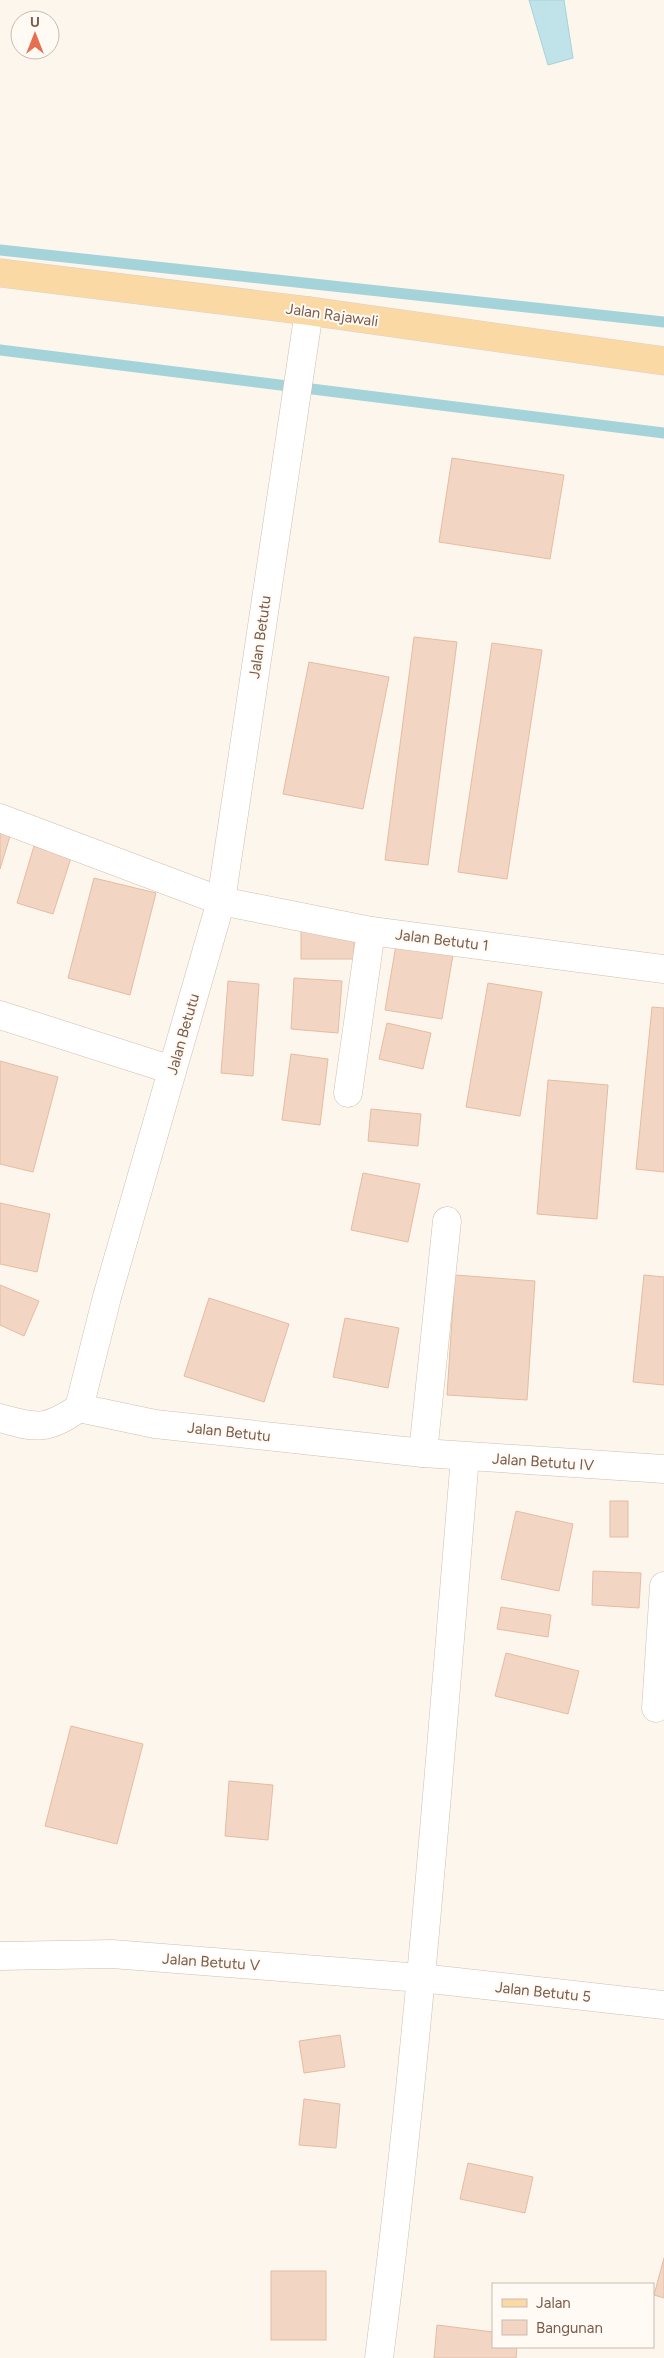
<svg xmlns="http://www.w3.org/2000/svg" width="664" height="2358" font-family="Figtree,sans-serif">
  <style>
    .water { fill: #bfe3e8; stroke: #a5d3da }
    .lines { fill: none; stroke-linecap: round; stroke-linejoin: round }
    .stream { stroke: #a5d3da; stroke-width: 11 }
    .building { fill: #f3d5c3; stroke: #e6bba3 }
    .minor-casing { stroke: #d1beb0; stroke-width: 29 }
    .major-casing { stroke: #dad1cd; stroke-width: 29 }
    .minor { stroke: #fff; stroke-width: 28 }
    .major { stroke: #fbd9a5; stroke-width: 28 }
    .labels { text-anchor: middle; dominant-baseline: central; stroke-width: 4; stroke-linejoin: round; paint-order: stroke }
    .street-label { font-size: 15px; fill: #7a5c4d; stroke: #fffaf3 }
  </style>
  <rect width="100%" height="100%" fill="#fdf6ec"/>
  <path class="water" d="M529,0H564L573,58L548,65Z"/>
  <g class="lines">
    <g class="stream">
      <path d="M0,250L664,322"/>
      <path d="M0,350L664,433"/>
    </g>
  </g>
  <g class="building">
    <path d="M452,458L564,475L550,559L439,542Z"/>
    <path d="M414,637L457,642L428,865L385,860Z"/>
    <path d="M492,643L542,650L507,879L458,872Z"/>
    <path d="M309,662L389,677L363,809L283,794Z"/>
    <path d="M0,830L11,833L0,869Z"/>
    <path d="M34,846L71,858L53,914L17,903Z"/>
    <path d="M94,878L156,893L130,995L68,978Z"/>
    <rect x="301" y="931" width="53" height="28"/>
    <path d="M396,945L453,955L442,1019L385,1010Z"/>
    <path d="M294,978L342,981L338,1033L291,1029Z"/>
    <path d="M228,981L259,984L253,1076L221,1073Z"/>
    <path d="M488,983L542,992L520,1116L466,1107Z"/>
    <path d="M652,1007L664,1008V1172L636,1169Z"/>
    <path d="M387,1023L431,1033L423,1069L379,1059Z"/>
    <path d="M291,1054L328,1059L320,1125L282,1120Z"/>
    <path d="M0,1061L58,1077L33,1172L0,1164Z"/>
    <path d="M548,1080L608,1085L597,1219L537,1214Z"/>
    <path d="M371,1109L421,1114L418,1146L368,1141Z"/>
    <path d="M363,1173L420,1184L408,1242L351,1230Z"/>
    <path d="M0,1203L50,1214L37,1272L0,1264Z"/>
    <path d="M455,1275L535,1281L527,1400L447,1395Z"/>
    <path d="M644,1275L664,1277V1385L633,1382Z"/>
    <path d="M0,1285L39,1301L24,1336L0,1325Z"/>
    <path d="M209,1298L289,1324L264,1402L184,1376Z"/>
    <path d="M345,1318L399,1328L388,1388L333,1377Z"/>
    <rect x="610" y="1501" width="18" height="36"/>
    <path d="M516,1511L573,1524L559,1591L501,1579Z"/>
    <path d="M593,1571L641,1573L639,1608L592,1605Z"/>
    <path d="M501,1607L551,1615L548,1637L497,1629Z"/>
    <path d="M506,1653L579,1671L568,1714L495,1696Z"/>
    <path d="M71,1726L143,1744L117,1844L45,1826Z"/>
    <path d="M229,1781L273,1785L268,1840L225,1836Z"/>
    <path d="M340,2035L345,2067L304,2073L299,2041Z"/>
    <path d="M304,2099L340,2104L336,2148L299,2145Z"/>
    <path d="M468,2163L533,2177L525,2213L460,2199Z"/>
    <path d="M664,2258V2298L654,2295Z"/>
    <rect x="271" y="2271" width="55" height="69"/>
    <path d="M437,2325L493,2332V2347H517L516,2358H434Z"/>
  </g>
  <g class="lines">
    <g class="minor-casing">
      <g id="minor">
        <path d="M309,311L221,901L107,1297L79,1408L155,1424L423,1453L664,1469"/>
        <path d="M0,818L221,901L371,931L664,969"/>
        <path d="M0,1015L172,1070"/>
        <path d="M348,1093L371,931"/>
        <path d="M0,1418C37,1429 47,1430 79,1408"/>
        <path d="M423,1453L447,1221"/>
        <path d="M656,1708L664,1586"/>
        <path d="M0,1956L112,1954L421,1978L664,2005"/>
        <path d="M379,2358C418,2059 440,1757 465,1457"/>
      </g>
    </g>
    <g class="major-casing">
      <path id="major" d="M0,273L309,311L664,361"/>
    </g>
    <use href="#minor" class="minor"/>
    <use href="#major" class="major"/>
  </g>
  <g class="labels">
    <g class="street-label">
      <text transform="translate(332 315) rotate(8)">Jalan Rajawali</text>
      <text transform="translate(260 637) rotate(-82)">Jalan Betutu</text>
      <text transform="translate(442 940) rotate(7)">Jalan Betutu 1</text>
      <text transform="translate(183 1034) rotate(-74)">Jalan Betutu</text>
      <text transform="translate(229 1432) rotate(6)">Jalan Betutu</text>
      <text transform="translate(543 1462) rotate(4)">Jalan Betutu IV</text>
      <text transform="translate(211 1962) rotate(4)">Jalan Betutu V</text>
      <text transform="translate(543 1992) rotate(6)">Jalan Betutu 5</text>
    </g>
  </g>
  <rect x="492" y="2283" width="162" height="65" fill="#fffaf3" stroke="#cabbb1"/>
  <rect x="502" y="2299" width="25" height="8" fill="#fbd9a5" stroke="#cabbb1"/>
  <text x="536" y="2308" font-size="15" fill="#7a5c4d">Jalan</text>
  <rect x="502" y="2320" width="25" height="15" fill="#f3d5c3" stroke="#cabbb1"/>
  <text x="536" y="2333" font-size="15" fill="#7a5c4d">Bangunan</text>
  <g transform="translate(35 35)"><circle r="24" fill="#fffaf3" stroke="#cabbb1"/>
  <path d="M0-4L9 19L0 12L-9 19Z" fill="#e76f51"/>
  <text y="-8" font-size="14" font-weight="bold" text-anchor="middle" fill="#7a5c4d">U</text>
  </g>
</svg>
